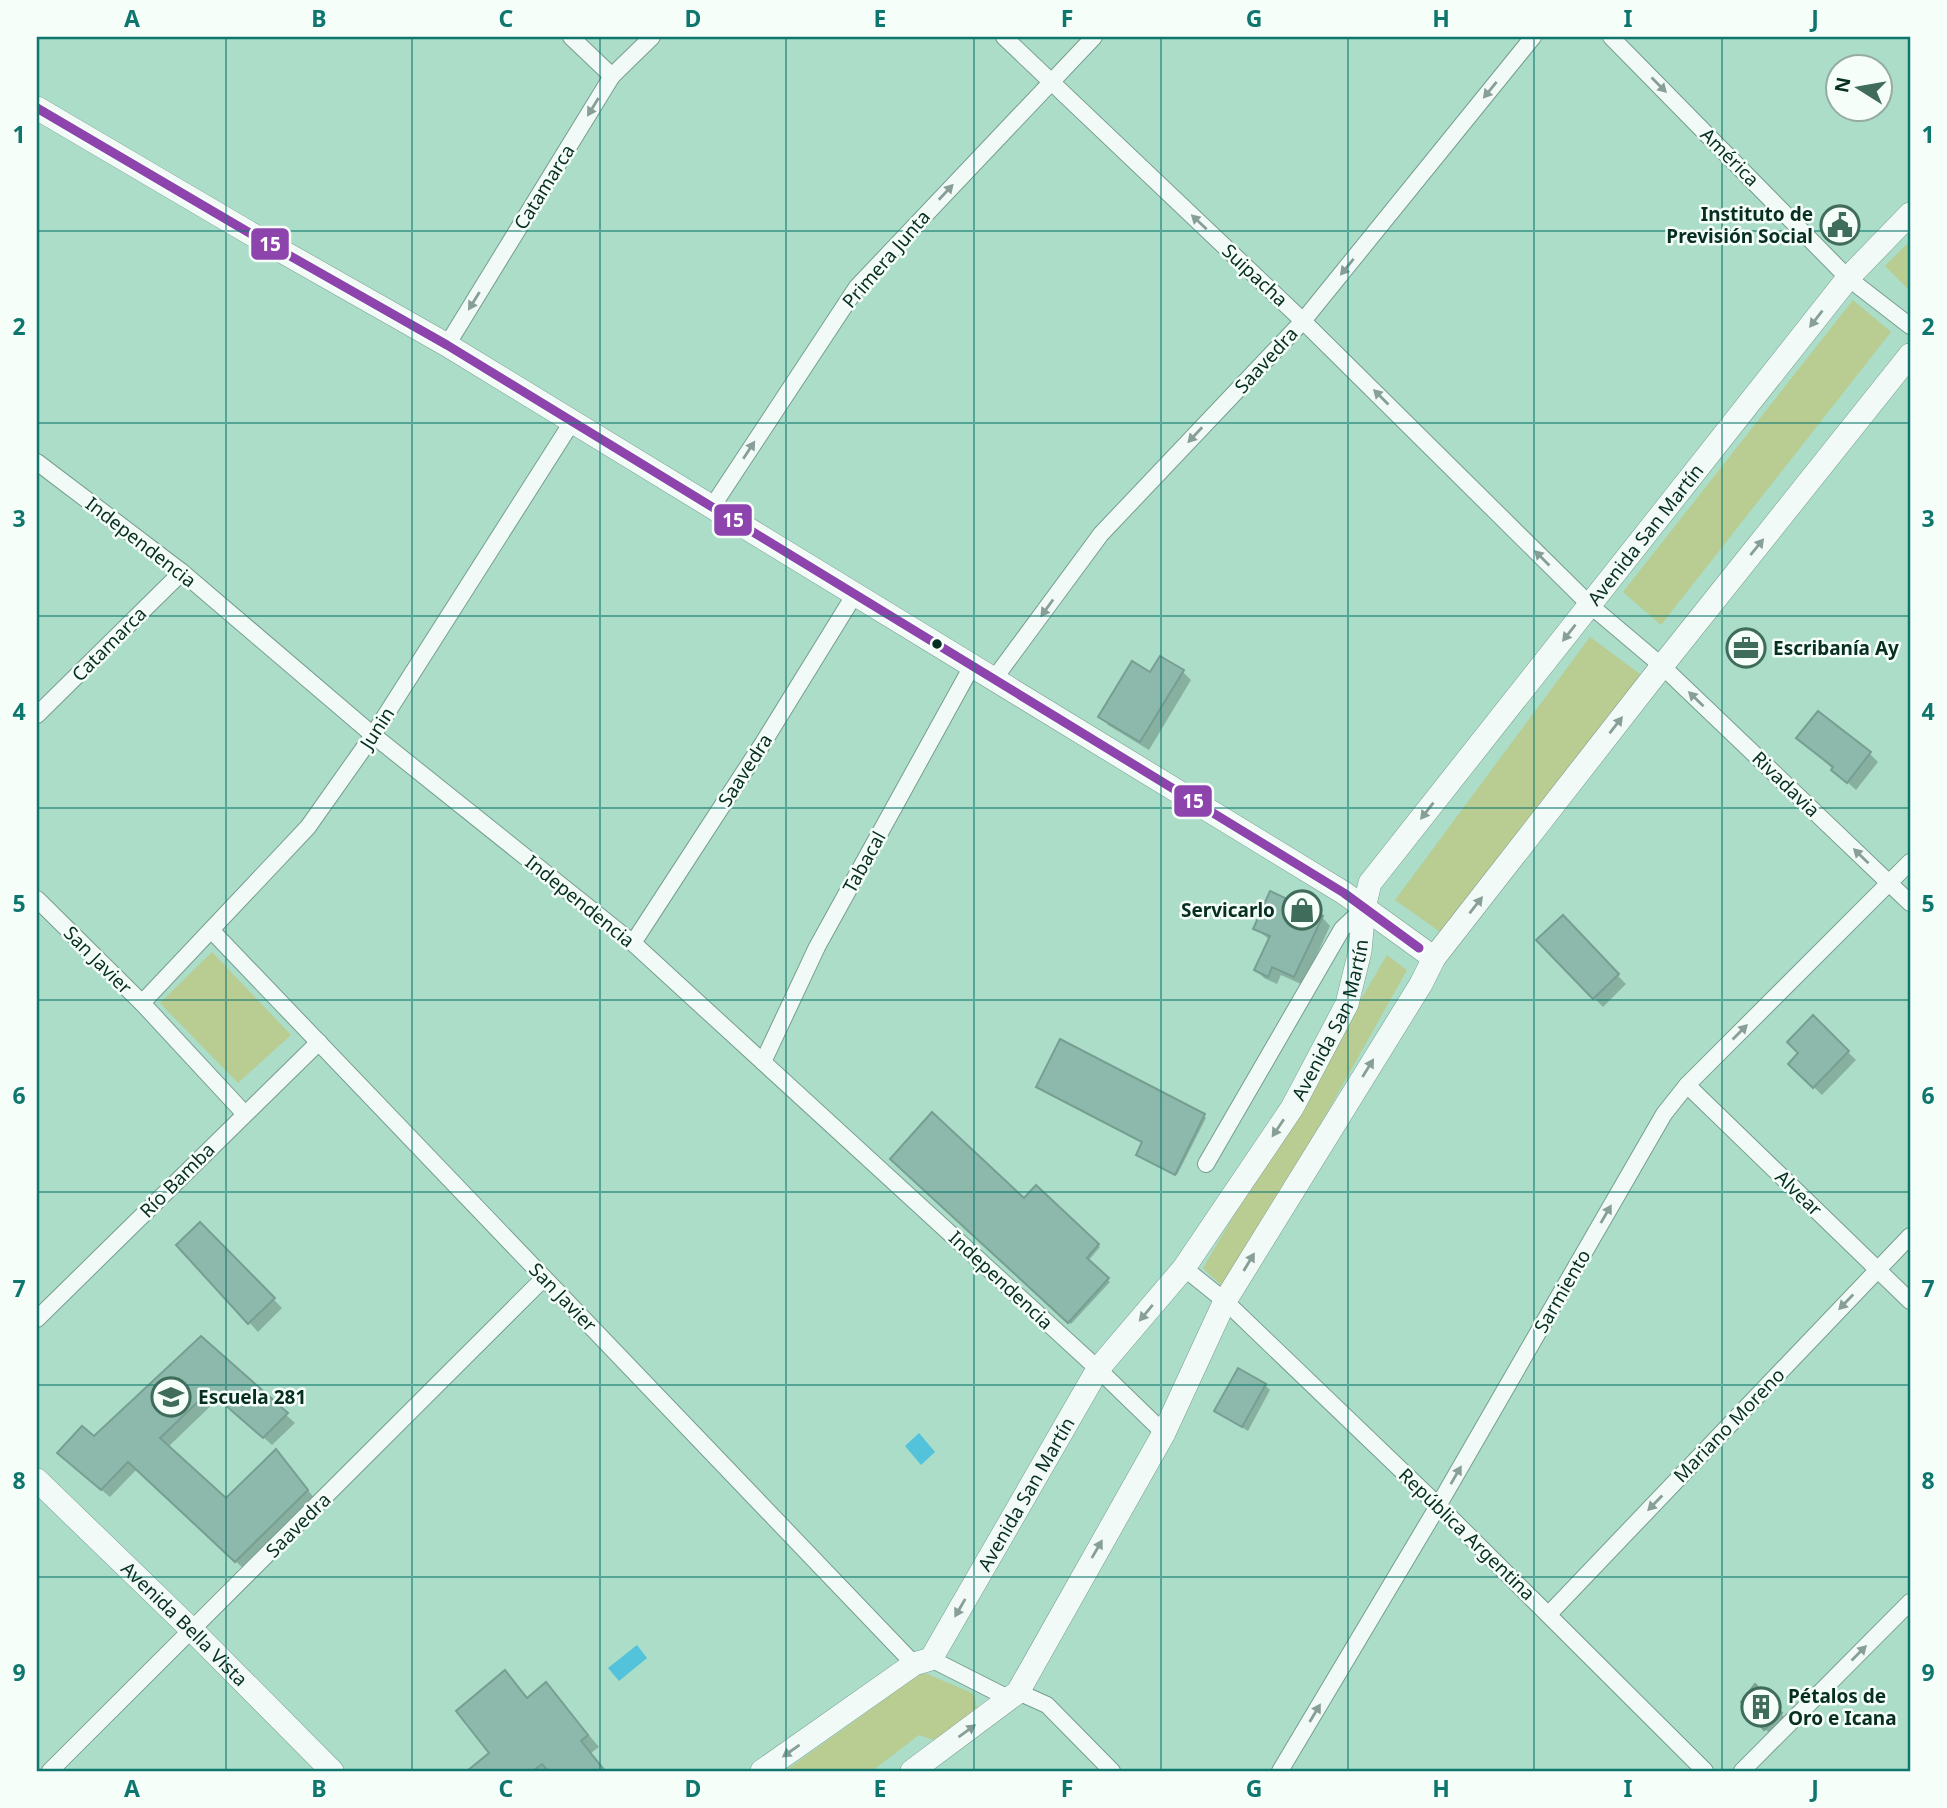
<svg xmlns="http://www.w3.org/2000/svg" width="1947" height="1808" font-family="'Noto Sans',sans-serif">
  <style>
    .green { fill: #b9cc92 }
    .water { fill: #53c3dc }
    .shadow { fill: #0003 }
    .building { fill: #8db9ac; stroke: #779e93; stroke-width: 2 }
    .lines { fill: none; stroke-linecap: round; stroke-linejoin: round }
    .minor-casing { stroke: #769e8f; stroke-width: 18 }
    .secondary-casing { stroke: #769e8f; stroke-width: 24 }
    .minor { stroke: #f2faf7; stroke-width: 16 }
    .secondary { stroke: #f2faf7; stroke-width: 23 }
    .bus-1-casing { stroke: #f6fefa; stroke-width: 14 }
    .bus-1 { stroke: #8e44ad; stroke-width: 9 }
    .oneway { fill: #889f97 }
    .grid { fill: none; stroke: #0f766e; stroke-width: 2; stroke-opacity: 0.55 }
    .bus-dot { fill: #072f21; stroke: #f6fefa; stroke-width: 2.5 }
    .labels { text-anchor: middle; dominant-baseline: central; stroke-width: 5; stroke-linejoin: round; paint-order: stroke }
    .street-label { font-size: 19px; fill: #072f21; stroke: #f6fefa }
    .poi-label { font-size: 19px; font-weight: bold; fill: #072f21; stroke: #f6fefa; text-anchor: start }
    .line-badge { stroke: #f6fefa; stroke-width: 2.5 }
    .badge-label { font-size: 19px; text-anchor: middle; font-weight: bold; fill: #fff }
    .neatline { fill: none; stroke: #0f766e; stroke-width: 2.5 }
    .grid-label { font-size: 23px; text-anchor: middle; font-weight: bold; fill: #0f766e }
  </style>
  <rect width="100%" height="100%" fill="#abddc8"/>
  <g class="green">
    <path d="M1910,241V291L1885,266Z"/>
    <path d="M1853,300L1891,332L1661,625L1623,592Z"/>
    <path d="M1590,637L1640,674L1450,939L1395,900Z"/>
    <path d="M212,952L291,1035L238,1083L160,1003Z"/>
    <path d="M1387,955L1407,970L1227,1291L1203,1268Z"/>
    <path d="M920,1674H927L972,1693L975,1698L977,1709L937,1741L919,1735L872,1771H785Z"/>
  </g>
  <g class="water">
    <path d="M919,1433L935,1452L921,1465L905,1446Z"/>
    <path d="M637,1645L647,1658L619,1681L608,1668Z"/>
  </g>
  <g class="shadow">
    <path d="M1183,672L1191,680L1149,750L1108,725L1100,716L1151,675Z"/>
    <path d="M1799,738L1870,754L1878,762L1856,790Z"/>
    <path d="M1322,917L1330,926L1303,985L1281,975L1277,984L1264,978L1256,970L1270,940L1255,928Z"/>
    <path d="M1562,918L1626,984L1603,1007L1539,940Z"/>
    <path d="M1813,1018L1856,1060L1822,1095L1790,1064L1800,1053Z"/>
    <path d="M1204,1116L1206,1118L1177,1175L1140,1156Z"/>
    <path d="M892,1159L1024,1200L1098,1245L1100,1247L1088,1261L1110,1282L1071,1324Z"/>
    <path d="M200,1224L282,1308L258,1332L179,1246Z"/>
    <path d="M201,1339L295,1423L272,1445L219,1398L168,1447L226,1501L284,1460L315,1499L245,1570L137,1469L110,1497L68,1462Z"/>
    <path d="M1265,1385L1270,1390L1248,1431L1216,1411Z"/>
    <path d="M505,1673L528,1699L546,1684L599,1747L591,1753L606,1771H470L492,1753Z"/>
    <path d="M1767,1698L1792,1726L1777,1740L1765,1729Z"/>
  </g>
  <g class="building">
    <path d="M1160,656L1184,670L1140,742L1098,717L1132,661L1150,672Z"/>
    <path d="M1818,711L1871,752L1847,783L1831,770L1833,767L1796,738Z"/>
    <path d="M1270,891L1323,916L1294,977L1272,967L1268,977L1254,970L1270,936L1253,929Z"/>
    <path d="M1563,915L1619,974L1593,999L1536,940Z"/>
    <path d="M1813,1015L1849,1051L1813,1088L1788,1064L1798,1053L1787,1042Z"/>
    <path d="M1060,1039L1205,1114L1175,1175L1136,1155L1142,1142L1036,1087Z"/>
    <path d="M932,1112L1024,1198L1036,1185L1099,1244L1087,1258L1109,1278L1068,1323L890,1159Z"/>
    <path d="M200,1222L275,1298L248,1324L176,1245Z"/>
    <path d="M201,1336L288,1413L263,1438L209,1391L160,1438L226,1498L276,1449L308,1490L235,1562L128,1462L101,1490L57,1453L82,1426L94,1436Z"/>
    <path d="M1238,1368L1266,1384L1242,1427L1214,1411Z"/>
    <path d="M505,1670L527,1698L546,1682L588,1735L581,1741L605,1771H548L542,1764L533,1771H467L489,1753L456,1711Z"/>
    <path d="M1755,1684L1782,1713L1764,1730L1741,1702Z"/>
  </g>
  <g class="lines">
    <g class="minor-casing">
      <g id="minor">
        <path d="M571,37L612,76"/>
        <path d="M1004,37L1303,321L1591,606L1662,666L1910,903"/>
        <path d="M1611,37L1848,278L1910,326"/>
        <path d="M447,345L612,76L652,37"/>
        <path d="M37,462L182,572L373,735L633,943L1098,1369L1164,1433"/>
        <path d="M712,507L857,287L1094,37"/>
        <path d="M994,679L1101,534L1303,321L1533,37"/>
        <path d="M37,715L182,572"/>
        <path d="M37,899L142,1003L244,1113"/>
        <path d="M212,931L914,1664"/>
        <path d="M633,943L763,743L855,594"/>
        <path d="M142,1003L308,827L373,735L572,422"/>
        <path d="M763,1062L817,947L972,666"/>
        <path d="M1687,1085L1910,1301"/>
        <path d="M1206,1164L1342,929L1364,908"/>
        <path d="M1184,1268L1225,1301L1449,1516L1705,1771"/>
        <path d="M37,1319L319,1042"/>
        <path d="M1549,1614L1910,1236"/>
        <path d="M931,1659L1010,1699"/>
        <path d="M1018,1692L1047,1705L1112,1771"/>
        <path d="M50,1771L544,1278"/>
        <path d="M1280,1771L1438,1506L1664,1114L1687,1085L1910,862"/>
        <path d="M1742,1771L1910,1602"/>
      </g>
    </g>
    <g class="secondary-casing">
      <g id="secondary">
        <path d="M37,108L248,232L447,345L1344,893L1434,958"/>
        <path id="s1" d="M37,1480L193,1631L332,1771"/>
        <path id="s2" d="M762,1771L914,1664L931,1659L1098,1369L1184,1268L1292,1108L1347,1004L1360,951L1364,908L1370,883L1848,278L1910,214"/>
        <path d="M912,1771L1018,1692L1164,1433L1225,1301L1421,984L1434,958L1662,666L1910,355"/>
      </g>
    </g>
    <use href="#minor" class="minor"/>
    <use href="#secondary" class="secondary"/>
    <g class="bus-1-casing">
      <path id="bus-1" d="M37,108L248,232L447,345L1344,893L1419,948"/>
    </g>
    <use href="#bus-1" class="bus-1"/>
  </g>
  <defs><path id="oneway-solid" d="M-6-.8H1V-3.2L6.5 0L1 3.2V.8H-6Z" transform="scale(1.75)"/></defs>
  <g class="oneway">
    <use href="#oneway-solid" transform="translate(1659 85) rotate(45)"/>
    <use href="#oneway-solid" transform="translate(1490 90) rotate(129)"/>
    <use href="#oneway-solid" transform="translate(593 107) rotate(122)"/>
    <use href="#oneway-solid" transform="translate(946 192) rotate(-47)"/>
    <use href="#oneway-solid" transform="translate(1199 222) rotate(-137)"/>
    <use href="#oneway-solid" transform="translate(1347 267) rotate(129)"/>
    <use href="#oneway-solid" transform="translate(474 301) rotate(122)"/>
    <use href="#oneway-solid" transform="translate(1816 319) rotate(128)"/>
    <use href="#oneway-solid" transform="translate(1381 397) rotate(-135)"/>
    <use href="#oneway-solid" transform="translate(1195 435) rotate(133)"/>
    <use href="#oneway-solid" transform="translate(749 450) rotate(-57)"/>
    <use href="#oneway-solid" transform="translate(1757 547) rotate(-51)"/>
    <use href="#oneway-solid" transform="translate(1542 558) rotate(-135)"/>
    <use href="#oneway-solid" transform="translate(1047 608) rotate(126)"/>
    <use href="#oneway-solid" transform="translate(1569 633) rotate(128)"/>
    <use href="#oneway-solid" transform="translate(1696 699) rotate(-136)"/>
    <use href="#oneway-solid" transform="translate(1616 725) rotate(-52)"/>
    <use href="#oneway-solid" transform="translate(1427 811) rotate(128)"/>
    <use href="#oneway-solid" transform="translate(1861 856) rotate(-136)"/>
    <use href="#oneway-solid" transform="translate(1476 905) rotate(-52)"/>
    <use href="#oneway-solid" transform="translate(1740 1032) rotate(-45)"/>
    <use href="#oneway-solid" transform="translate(1368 1068) rotate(-58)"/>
    <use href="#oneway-solid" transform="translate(1278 1128) rotate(124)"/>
    <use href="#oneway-solid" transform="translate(1606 1214) rotate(-60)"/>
    <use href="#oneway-solid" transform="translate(1249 1262) rotate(-59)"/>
    <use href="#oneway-solid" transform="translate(1846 1302) rotate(134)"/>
    <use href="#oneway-solid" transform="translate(1146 1313) rotate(130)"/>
    <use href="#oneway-solid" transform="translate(1456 1475) rotate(-60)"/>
    <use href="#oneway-solid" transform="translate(1655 1503) rotate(134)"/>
    <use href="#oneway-solid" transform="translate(1097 1549) rotate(-60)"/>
    <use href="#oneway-solid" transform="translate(960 1608) rotate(120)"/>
    <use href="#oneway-solid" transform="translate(1859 1653) rotate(-45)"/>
    <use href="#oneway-solid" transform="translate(1315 1713) rotate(-59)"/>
    <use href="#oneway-solid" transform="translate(967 1731) rotate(-36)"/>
    <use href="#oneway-solid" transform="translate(791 1751) rotate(145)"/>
  </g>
  <path class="grid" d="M226,37V1771M412,37V1771M600,37V1771M786,37V1771M974,37V1771M1161,37V1771M1348,37V1771M1534,37V1771M1722,37V1771M37,231H1910M37,423H1910M37,616H1910M37,808H1910M37,1000H1910M37,1192H1910M37,1385H1910M37,1577H1910"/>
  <defs>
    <g id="civic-ring" transform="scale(2.0125)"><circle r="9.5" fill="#f6fefa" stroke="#406c5b" stroke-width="1.5"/><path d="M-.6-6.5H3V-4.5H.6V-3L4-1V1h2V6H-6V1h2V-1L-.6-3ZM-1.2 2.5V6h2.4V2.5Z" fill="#406c5b"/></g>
    <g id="office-ring" transform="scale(2.0125)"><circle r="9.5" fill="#f6fefa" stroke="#406c5b" stroke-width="1.5"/><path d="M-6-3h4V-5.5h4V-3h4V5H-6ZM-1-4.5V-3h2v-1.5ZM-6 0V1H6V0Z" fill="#406c5b"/></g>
    <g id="shop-ring" transform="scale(2.0125)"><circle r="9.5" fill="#f6fefa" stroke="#406c5b" stroke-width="1.5"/><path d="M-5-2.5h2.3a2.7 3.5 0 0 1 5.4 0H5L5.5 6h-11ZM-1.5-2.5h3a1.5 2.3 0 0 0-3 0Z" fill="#406c5b"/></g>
    <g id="school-ring" transform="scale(2.0125)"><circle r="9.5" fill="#f6fefa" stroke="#406c5b" stroke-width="1.5"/><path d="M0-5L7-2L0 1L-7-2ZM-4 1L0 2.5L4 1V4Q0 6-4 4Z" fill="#406c5b"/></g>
    <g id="building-ring" transform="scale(2.0125)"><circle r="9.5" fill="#f6fefa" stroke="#406c5b" stroke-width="1.5"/><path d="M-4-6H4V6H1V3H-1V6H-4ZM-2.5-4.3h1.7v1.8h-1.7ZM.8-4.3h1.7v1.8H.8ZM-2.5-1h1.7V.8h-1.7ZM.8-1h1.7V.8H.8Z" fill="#406c5b"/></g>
  </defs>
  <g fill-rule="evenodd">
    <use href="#civic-ring" x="1840" y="225"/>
    <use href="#office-ring" x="1746" y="648"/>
    <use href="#shop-ring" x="1302" y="910"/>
    <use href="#school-ring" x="171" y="1397"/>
    <use href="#building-ring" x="1761" y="1707"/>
  </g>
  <circle class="bus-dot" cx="937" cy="644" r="6"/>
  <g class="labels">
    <g class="street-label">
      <text transform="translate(1730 157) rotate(45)">América</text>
      <text transform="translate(544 187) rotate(-58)">Catamarca</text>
      <text transform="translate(886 259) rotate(-49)">Primera Junta</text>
      <text transform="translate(1255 275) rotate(43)">Suipacha</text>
      <text transform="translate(1266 360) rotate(-47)">Saavedra</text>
      <text stroke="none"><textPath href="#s2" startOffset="1549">Avenida San Martín</textPath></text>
      <text transform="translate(141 542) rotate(38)">Independencia</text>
      <text transform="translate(109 644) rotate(-45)">Catamarca</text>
      <text transform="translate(377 728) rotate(-57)">Junin</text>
      <text transform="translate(745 770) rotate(-57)">Saavedra</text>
      <text transform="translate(1786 784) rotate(44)">Rivadavia</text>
      <text transform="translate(864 862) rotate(-61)">Tabacal</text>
      <text transform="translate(580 901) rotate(39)">Independencia</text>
      <text transform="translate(98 960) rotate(45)">San Javier</text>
      <text stroke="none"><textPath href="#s2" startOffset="961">Avenida San Martín</textPath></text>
      <text transform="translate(177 1180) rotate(-45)">Río Bamba</text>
      <text transform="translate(1799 1193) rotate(44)">Alvear</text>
      <text transform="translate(1001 1280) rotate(43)">Independencia</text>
      <text transform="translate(1562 1291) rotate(-60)">Sarmiento</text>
      <text transform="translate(563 1297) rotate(46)">San Javier</text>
      <text transform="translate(1729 1425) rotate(-46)">Mariano Moreno</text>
      <text stroke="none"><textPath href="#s2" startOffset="394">Avenida San Martín</textPath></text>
      <text transform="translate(298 1525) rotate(-45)">Saavedra</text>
      <text transform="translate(1467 1534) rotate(44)">República Argentina</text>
      <text stroke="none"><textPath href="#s1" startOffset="206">Avenida Bella Vista</textPath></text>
    </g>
    <g class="poi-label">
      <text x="1813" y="214" text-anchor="end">Instituto de<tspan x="1813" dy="22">Previsión Social</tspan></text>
      <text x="1773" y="648">Escribanía Ay</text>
      <text x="1275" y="910" text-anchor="end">Servicarlo</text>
      <text x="198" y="1397">Escuela 281</text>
      <text x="1788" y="1696">Pétalos de<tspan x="1788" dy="22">Oro e Icana</tspan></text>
    </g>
  </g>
  <g class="line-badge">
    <rect x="250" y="227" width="40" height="34" rx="7" fill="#8e44ad"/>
    <rect x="713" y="503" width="40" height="34" rx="7" fill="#8e44ad"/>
    <rect x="1173" y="784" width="40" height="34" rx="7" fill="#8e44ad"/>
  </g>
  <g class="badge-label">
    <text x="270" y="251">15</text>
    <text x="733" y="527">15</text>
    <text x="1193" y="808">15</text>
  </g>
  <rect width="1947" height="1808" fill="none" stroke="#f6fefa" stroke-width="77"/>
  <g transform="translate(1859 88) rotate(281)"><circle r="33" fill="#f6fefa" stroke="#96aba3" stroke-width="2"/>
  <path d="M0-5L12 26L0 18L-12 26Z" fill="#406c5b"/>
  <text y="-10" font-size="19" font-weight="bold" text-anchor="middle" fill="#072f21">N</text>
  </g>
  <rect x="38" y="38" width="1871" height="1732" class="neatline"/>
  <g class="grid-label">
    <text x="132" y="27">A</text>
    <text x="319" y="27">B</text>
    <text x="506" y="27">C</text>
    <text x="693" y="27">D</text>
    <text x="880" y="27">E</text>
    <text x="1067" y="27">F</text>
    <text x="1254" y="27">G</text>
    <text x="1441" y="27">H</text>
    <text x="1628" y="27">I</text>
    <text x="1815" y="27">J</text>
    <text x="19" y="143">1</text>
    <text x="1928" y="143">1</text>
    <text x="19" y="335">2</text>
    <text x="1928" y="335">2</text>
    <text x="19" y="527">3</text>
    <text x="1928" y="527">3</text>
    <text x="19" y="720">4</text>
    <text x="1928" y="720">4</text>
    <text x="19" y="912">5</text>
    <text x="1928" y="912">5</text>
    <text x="19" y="1104">6</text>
    <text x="1928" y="1104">6</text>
    <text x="19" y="1297">7</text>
    <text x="1928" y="1297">7</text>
    <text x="19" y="1489">8</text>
    <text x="1928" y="1489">8</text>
    <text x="19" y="1681">9</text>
    <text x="1928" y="1681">9</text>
    <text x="132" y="1797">A</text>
    <text x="319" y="1797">B</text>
    <text x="506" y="1797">C</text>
    <text x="693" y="1797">D</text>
    <text x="880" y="1797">E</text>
    <text x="1067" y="1797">F</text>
    <text x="1254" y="1797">G</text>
    <text x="1441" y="1797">H</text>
    <text x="1628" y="1797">I</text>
    <text x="1815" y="1797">J</text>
  </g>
</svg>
